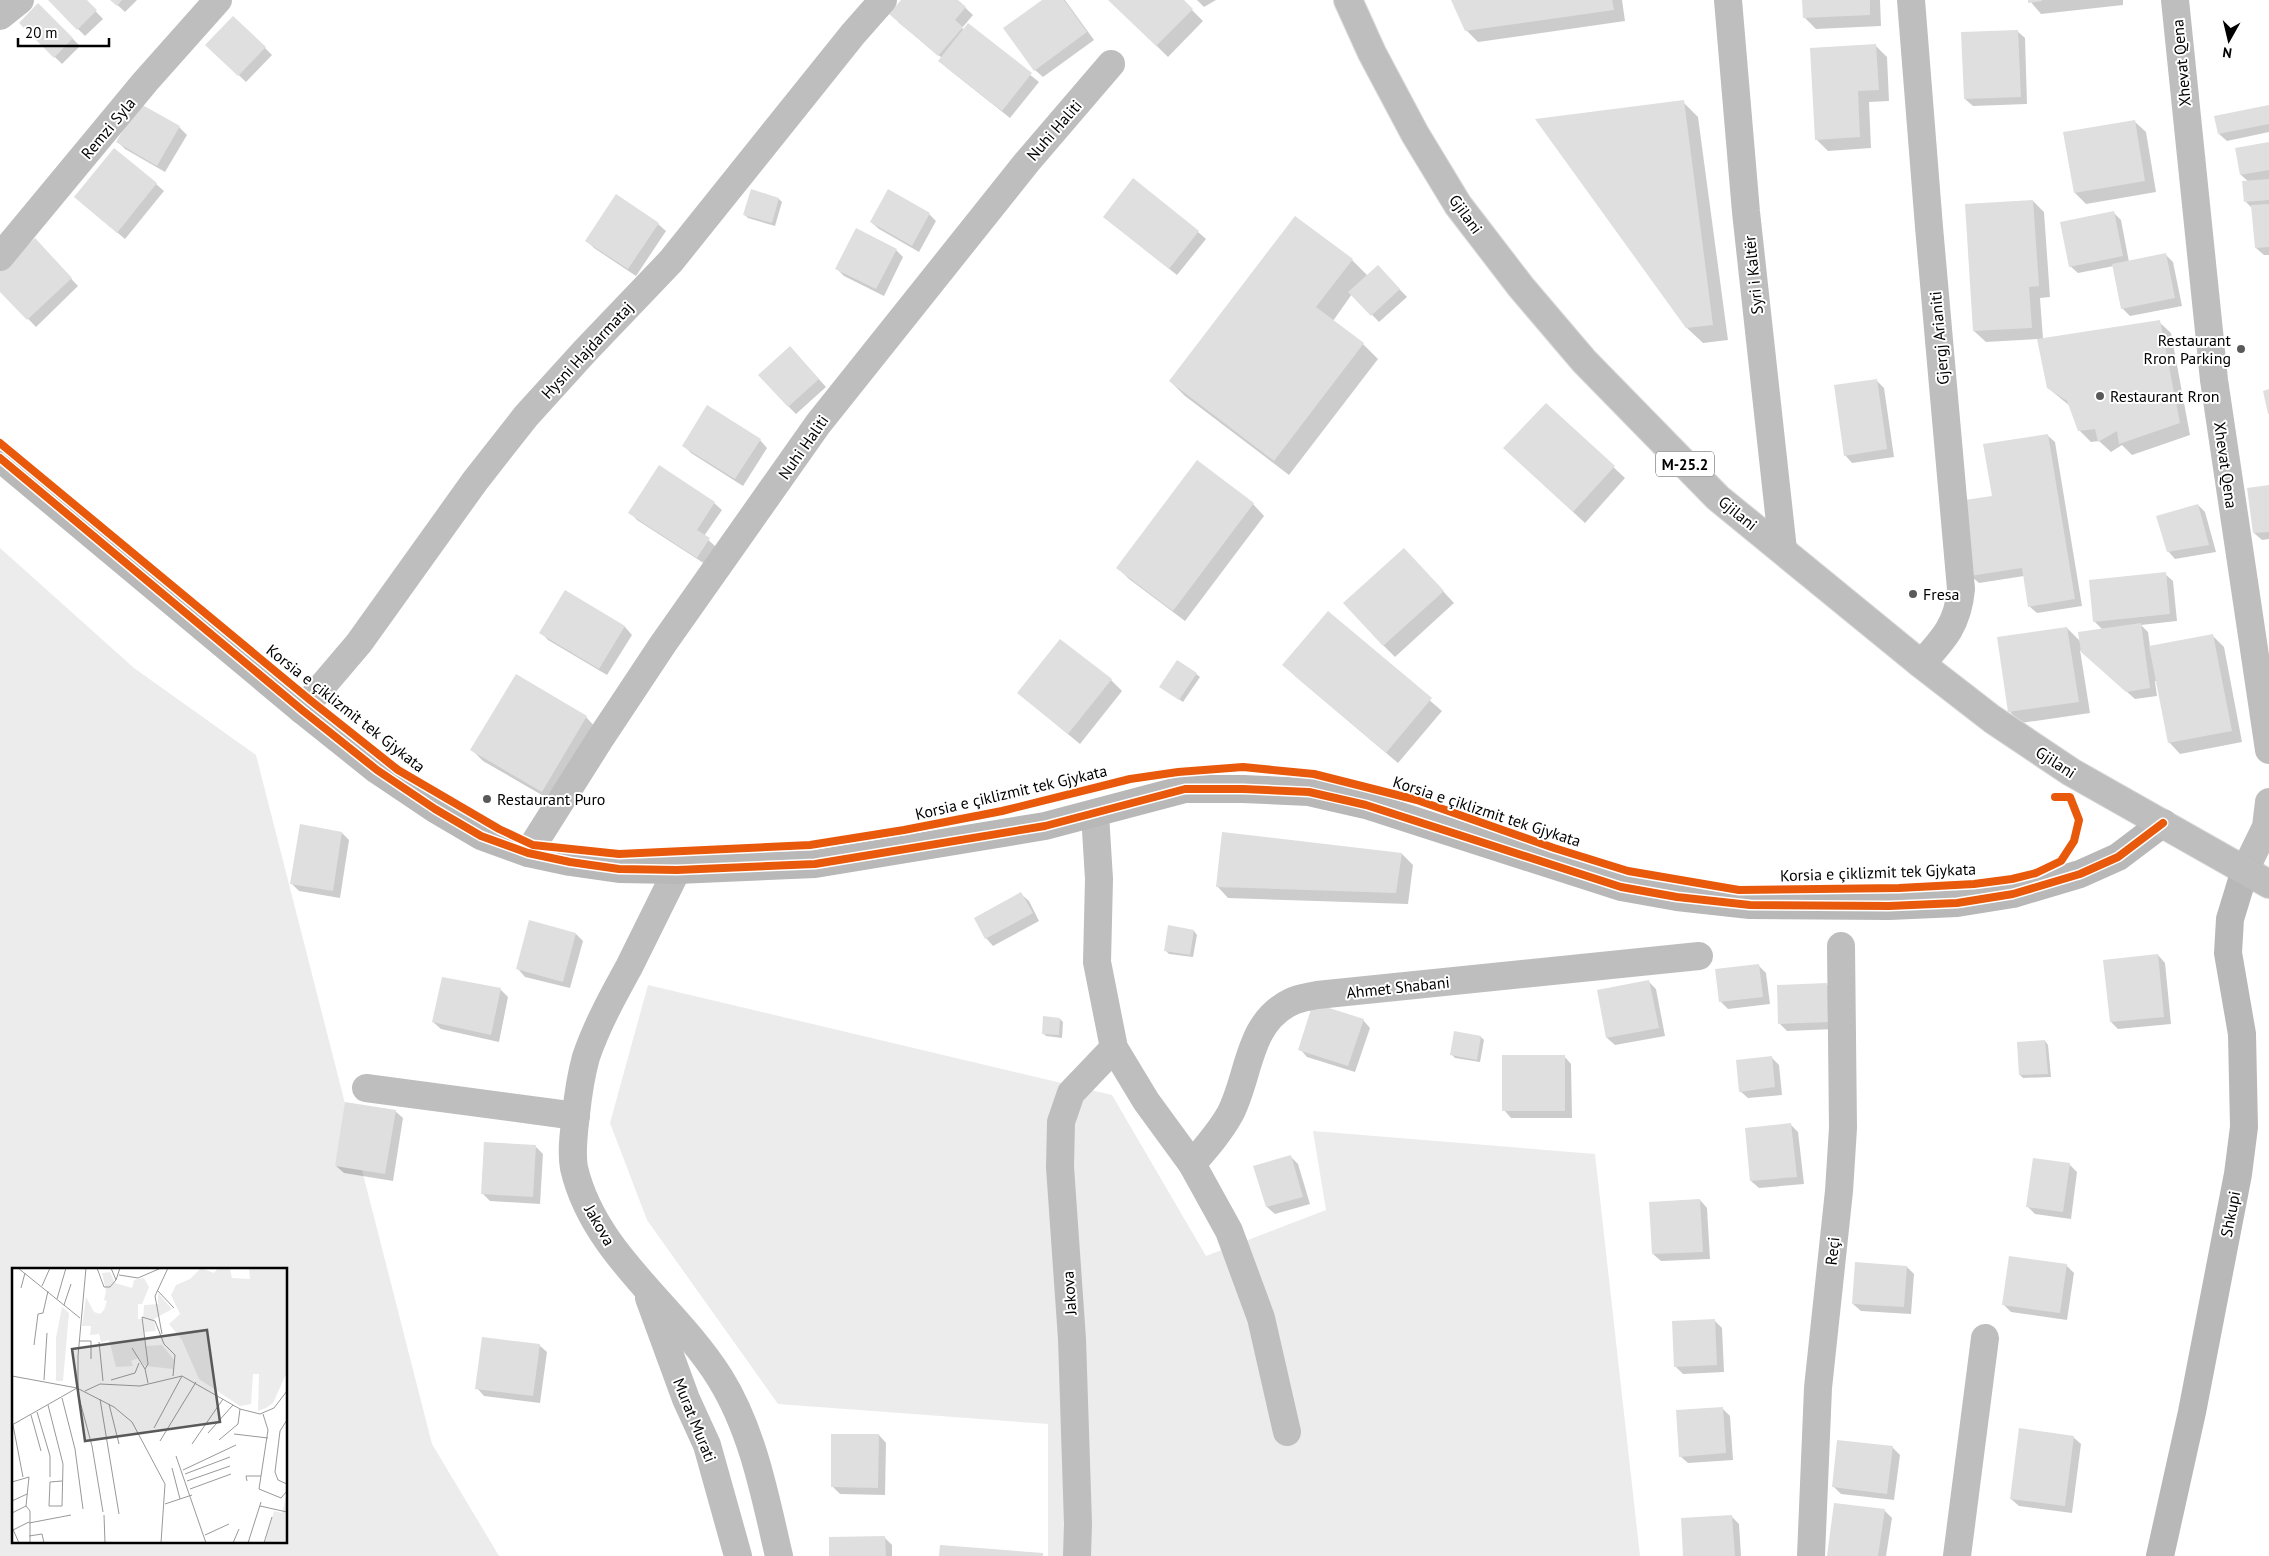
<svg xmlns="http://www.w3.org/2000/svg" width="2269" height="1556" font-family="'PT Sans',sans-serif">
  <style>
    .green { fill: #ececec; fill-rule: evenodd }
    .shadow { fill: #0003 }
    .building { fill: #dfdfdf }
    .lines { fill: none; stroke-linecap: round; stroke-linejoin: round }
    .primary-casing { stroke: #dbdbdb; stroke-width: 30 }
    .street { stroke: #bebebe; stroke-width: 28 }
    .secondary { stroke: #b8b8b8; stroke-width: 28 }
    .primary { stroke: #bebebe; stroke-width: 28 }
    .cycleway-casing { stroke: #fff; stroke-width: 11 }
    .cycleway { stroke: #e8590c; stroke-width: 8 }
    .poi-dot { fill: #595959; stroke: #fff; stroke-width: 2 }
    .labels { text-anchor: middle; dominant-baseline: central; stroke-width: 4; stroke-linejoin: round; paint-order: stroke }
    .shield { fill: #fff; stroke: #4c4c4c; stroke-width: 1 }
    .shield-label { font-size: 15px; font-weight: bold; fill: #000 }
    .street-label { font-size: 16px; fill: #000; stroke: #fff }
    .poi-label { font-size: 16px; fill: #000; stroke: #fff; text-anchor: start }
    .inset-road { fill: none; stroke: #999; stroke-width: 1 }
    .view { fill: #595959; fill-opacity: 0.15; stroke: #595959; stroke-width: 2.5 }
    .inset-edge { fill: none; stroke: #000; stroke-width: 2.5 }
  </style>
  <rect width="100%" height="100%" fill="#fff"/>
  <g class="green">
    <path d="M0,548L134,668L256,755L432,1444L499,1556H0ZM14,1270H286V1542H14Z"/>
    <path d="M648,985L1112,1095L1206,1256L1326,1210L1313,1131L1595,1154L1640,1556H1048V1424L778,1404L647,1220L610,1123Z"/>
  </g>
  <g class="shadow">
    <path d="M49,0H85L103,19L85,36Z"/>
    <path d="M112,0H137L125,12Z"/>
    <path d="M903,0H957L973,15L962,28L964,30L968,25L1039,82L1010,118L947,68L940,61L942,58L898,22Z"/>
    <path d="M1044,0H1065L1094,40L1043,77L1035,70Z"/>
    <path d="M1110,0H1182L1203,21L1168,57Z"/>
    <path d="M1197,0H1216L1204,7Z"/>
    <path d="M1453,0H1622L1625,21L1478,42L1466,30Z"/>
    <path d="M1804,0H1880L1881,26L1816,29L1804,17Z"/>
    <path d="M2029,0H2123V5L2041,14Z"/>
    <path d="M38,5L80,46L62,64L20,23Z"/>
    <path d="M2017,31L2025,38L2027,104L1973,106L1965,99Z"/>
    <path d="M207,45L265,48L272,55L246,82Z"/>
    <path d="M1875,45L1887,57L1889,101L1869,102L1871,148L1828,151L1816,139Z"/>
    <path d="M1683,102L1698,117L1728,340L1703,343L1687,328Z"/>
    <path d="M140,104L179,127L187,135L165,172L125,149L118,142Z"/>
    <path d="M2269,106V132L2227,141L2219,134Z"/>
    <path d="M2134,121L2146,132L2156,192L2086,204L2075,193Z"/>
    <path d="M2269,143V255H2264L2256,248L2253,209L2246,202L2249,182L2241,175L2236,149Z"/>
    <path d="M156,184L164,191L125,239L75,197Z"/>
    <path d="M779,199L782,202L775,226L748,218L744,214Z"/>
    <path d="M2033,201L2044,212L2050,297L2040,298L2043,339L2159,322L2171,333L2190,435L2132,455L2122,445L2111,452L2099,441L2091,442L2079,430L2070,406L2048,388L2038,339L1986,342L1974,331Z"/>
    <path d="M2114,213L2121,220L2129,262L2166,255L2173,262L2182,306L2130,316L2122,308L2114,266L2078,273L2070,266Z"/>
    <path d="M929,214L936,221L919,252L879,229L871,222Z"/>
    <path d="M1104,217L1198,232L1206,239L1177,275Z"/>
    <path d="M658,224L666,231L636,276L594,248L587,241Z"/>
    <path d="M42,248L78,286L36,327L0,290V273Z"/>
    <path d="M896,250L903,257L884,296L844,276L837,269Z"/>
    <path d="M1352,260L1368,276L1378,267L1407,297L1379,322L1352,294L1333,321L1363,344L1378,359L1289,475L1185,396L1170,381Z"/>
    <path d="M797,355L826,387L796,414L788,406Z"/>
    <path d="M1876,380L1884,388L1894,457L1852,463L1845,455Z"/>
    <path d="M1546,404L1625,478L1585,523L1516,459Z"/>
    <path d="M2047,435L2055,442L2082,606L2037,613L2029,606L2024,576L1979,583L1971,576L1993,497Z"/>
    <path d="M760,440L767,448L743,486L691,453L683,445Z"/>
    <path d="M1197,462L1253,504L1264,516L1185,621L1129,579L1118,568Z"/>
    <path d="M2269,487V539L2262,540L2254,533Z"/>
    <path d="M714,503L722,510L704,536L716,547L705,564L637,520L630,512Z"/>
    <path d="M2198,505L2205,512L2216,552L2175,559L2168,551Z"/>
    <path d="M1415,561L1454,603L1395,657L1383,645Z"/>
    <path d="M2165,574L2173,581L2177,621L2141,625L2148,632L2150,647L2212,635L2224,647L2242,742L2180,754L2169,742L2157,681H2155L2157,696L2135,699L2080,650L2090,713L2021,723L2010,712L2067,628L2081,642L2103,630L2094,621Z"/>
    <path d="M565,592L625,627L632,635L607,675L548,640L541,632Z"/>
    <path d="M1328,613L1442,711L1398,763L1295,676Z"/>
    <path d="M1196,674L1200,677L1183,702L1161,687Z"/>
    <path d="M1111,680L1122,691L1080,744L1018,693Z"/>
    <path d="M586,717L597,729L554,802L483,761L472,750Z"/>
    <path d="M342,833L349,840L340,898L299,891L291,883Z"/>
    <path d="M1402,854L1413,865L1408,904L1228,898L1217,886Z"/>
    <path d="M1021,894L1029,901L1039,921L993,946L986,938Z"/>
    <path d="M1194,931L1197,935L1193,957L1169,954L1165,950Z"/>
    <path d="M576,934L583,941L570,988L525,977L518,969Z"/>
    <path d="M2158,955L2165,963L2171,1024L2118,1029L2111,1022Z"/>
    <path d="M1758,965L1766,973L1770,1004L1728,1009L1721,1002L1716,970Z"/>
    <path d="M443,978L501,990L508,997L499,1042L441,1029L433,1022Z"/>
    <path d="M1649,982L1656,989L1665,1036L1615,1045L1607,1038L1599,991Z"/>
    <path d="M1826,984L1834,991L1835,1029L1787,1031L1780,1024Z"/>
    <path d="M1060,1019L1063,1022L1062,1038L1046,1036L1043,1033Z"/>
    <path d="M1363,1020L1370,1028L1355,1072L1307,1057L1300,1049Z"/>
    <path d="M1455,1033L1481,1037L1484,1040L1480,1062L1455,1058L1452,1055Z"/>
    <path d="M2045,1041L2048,1045L2051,1077L2023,1078L2020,1075Z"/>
    <path d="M1564,1056L1571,1064L1572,1118H1511L1504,1110Z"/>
    <path d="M1771,1057L1779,1065L1782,1095L1748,1098L1740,1091Z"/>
    <path d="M395,1111L403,1118L393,1181L344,1173L336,1166Z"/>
    <path d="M1790,1124L1798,1132L1804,1184L1759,1188L1751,1181Z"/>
    <path d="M536,1147L543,1154L540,1204L490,1201L482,1193Z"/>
    <path d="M1290,1156L1298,1164L1310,1204L1275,1214L1267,1207L1255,1167Z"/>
    <path d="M2069,1164L2077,1172L2071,1219L2035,1214L2027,1206Z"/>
    <path d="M1700,1200L1707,1208L1710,1259L1661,1261L1653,1254Z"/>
    <path d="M2066,1265L2074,1273L2067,1320L2011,1312L2004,1305Z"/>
    <path d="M1907,1267L1914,1274L1911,1314L1861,1311L1853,1304Z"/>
    <path d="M1715,1321L1722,1328L1724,1372L1683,1374L1675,1366Z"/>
    <path d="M539,1345L547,1352L540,1403L484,1396L477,1388Z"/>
    <path d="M1723,1409L1730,1416L1733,1460L1688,1463L1680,1456Z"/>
    <path d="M879,1435L886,1443L885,1495L840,1494L832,1486Z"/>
    <path d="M2073,1437L2081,1444L2072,1513L2019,1506L2011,1499Z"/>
    <path d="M1892,1447L1900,1455L1894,1500L1841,1494L1834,1487Z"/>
    <path d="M1884,1510L1892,1518L1886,1556H1828Z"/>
    <path d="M1732,1517L1739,1524L1741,1556H1684Z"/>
    <path d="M884,1537L892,1545V1556H830Z"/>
  </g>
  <g class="building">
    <path d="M48,0H87L97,10L77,30Z"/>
    <path d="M110,0H122L117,6Z"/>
    <path d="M901,0H958L966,7L955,20L963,27L938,56L889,14Z"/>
    <path d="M1042,0H1064L1087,32L1034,71L1003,28Z"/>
    <path d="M1108,0H1184L1193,9L1156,46Z"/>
    <path d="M1451,0H1612L1614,10L1465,31Z"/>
    <path d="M1802,0H1870V15L1803,18Z"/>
    <path d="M2028,0H2042V1L2028,3Z"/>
    <path d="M38,3L73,38L54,58L19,23Z"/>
    <path d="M233,16L266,47L238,76L205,45Z"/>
    <path d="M968,23L1032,73L1002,111L938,61Z"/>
    <path d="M2018,30L2021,97L1964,99L1961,32Z"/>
    <path d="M1876,44L1879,90L1858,91L1860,137L1815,140L1810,48Z"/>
    <path d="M1684,100L1713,325L1686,328L1535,119Z"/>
    <path d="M139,103L180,126L157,166L116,142Z"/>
    <path d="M2269,105V124L2218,134L2214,116Z"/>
    <path d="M2135,120L2145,181L2074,193L2063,132Z"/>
    <path d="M2269,142V170L2240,175L2235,148Z"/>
    <path d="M114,148L157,183L117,233L74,197Z"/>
    <path d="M1133,178L1199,231L1169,269L1103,217Z"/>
    <path d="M2269,179V200L2244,202L2242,181Z"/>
    <path d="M751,189L779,198L772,223L743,215Z"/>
    <path d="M888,189L930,213L912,246L870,222Z"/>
    <path d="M616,194L659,223L628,269L585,241Z"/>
    <path d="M2033,200L2039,286L2029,287L2032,328L1973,331L1965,204Z"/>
    <path d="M2269,204V247L2255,248L2251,205Z"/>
    <path d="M2114,211L2123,256L2069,267L2060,222Z"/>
    <path d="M1295,216L1353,259L1316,307L1364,343L1274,461L1169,381Z"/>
    <path d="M856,228L897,249L876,289L835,269Z"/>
    <path d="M35,238L72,278L27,320L0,292V271Z"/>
    <path d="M2166,253L2175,298L2121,309L2112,264Z"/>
    <path d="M1378,265L1400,289L1371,316L1348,292Z"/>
    <path d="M2160,320L2180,423L2119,444L2117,431L2098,442L2095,429L2078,431L2067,401L2047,388L2037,339Z"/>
    <path d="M790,346L819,379L788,407L758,375Z"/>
    <path d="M1877,379L1887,449L1844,456L1834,385Z"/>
    <path d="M2269,389V414H2268L2263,391Z"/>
    <path d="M1546,403L1615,466L1573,512L1503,448Z"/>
    <path d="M707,405L761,439L735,479L682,446Z"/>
    <path d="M2048,434L2075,599L2028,607L2022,568L1970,576L1958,501L1992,496L1983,444Z"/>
    <path d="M1197,460L1254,503L1173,611L1116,568Z"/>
    <path d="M659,465L715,502L697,530L710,538L697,558L628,513Z"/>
    <path d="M2269,485V532L2253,533L2247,488Z"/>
    <path d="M2198,504L2209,545L2167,552L2156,516Z"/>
    <path d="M1404,548L1444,591L1383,646L1343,603Z"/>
    <path d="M2166,572L2170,614L2093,622L2089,580Z"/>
    <path d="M565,590L625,626L599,669L539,633Z"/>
    <path d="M1328,611L1432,698L1386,753L1282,665Z"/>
    <path d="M2141,623L2150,688L2126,692L2081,652L2078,632Z"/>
    <path d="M2067,627L2079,702L2008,712L1997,637Z"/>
    <path d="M2213,634L2232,731L2168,743L2149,646Z"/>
    <path d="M1060,639L1112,679L1068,734L1017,693Z"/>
    <path d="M1177,660L1197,673L1179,700L1159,687Z"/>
    <path d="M516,674L587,716L542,792L470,750Z"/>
    <path d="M300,824L342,832L333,891L290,884Z"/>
    <path d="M1222,832L1402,853L1396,893L1216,887Z"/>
    <path d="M1021,892L1033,913L985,939L974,918Z"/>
    <path d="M529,920L576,933L563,982L516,969Z"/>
    <path d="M1168,925L1194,930L1190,955L1164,951Z"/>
    <path d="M2158,954L2164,1017L2110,1022L2103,960Z"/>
    <path d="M1759,964L1763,997L1719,1002L1715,969Z"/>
    <path d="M442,977L501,988L491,1035L432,1022Z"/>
    <path d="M1649,980L1659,1028L1606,1038L1597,990Z"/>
    <path d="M1827,983L1828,1022L1778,1024L1777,985Z"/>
    <path d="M1313,1003L1364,1019L1348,1066L1298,1050Z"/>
    <path d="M1043,1016L1060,1018L1059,1035L1042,1034Z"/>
    <path d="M1454,1031L1481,1036L1477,1060L1450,1055Z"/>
    <path d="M2045,1040L2048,1074L2019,1075L2017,1042Z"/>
    <rect x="1502" y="1055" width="63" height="56"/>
    <path d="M1772,1056L1775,1087L1739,1092L1736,1060Z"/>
    <path d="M345,1102L396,1110L385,1174L335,1166Z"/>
    <path d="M1791,1123L1797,1177L1750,1181L1745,1128Z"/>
    <path d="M484,1142L536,1145L533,1197L481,1194Z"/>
    <path d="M1291,1155L1303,1197L1266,1207L1253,1166Z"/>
    <path d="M2033,1158L2070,1163L2063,1212L2026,1207Z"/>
    <path d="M1700,1199L1703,1252L1652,1254L1649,1202Z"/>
    <path d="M2009,1256L2067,1264L2060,1313L2002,1305Z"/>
    <path d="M1855,1262L1907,1266L1904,1307L1852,1304Z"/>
    <path d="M1715,1319L1717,1365L1674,1367L1672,1321Z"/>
    <path d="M482,1337L540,1344L533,1396L475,1389Z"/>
    <path d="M1723,1407L1726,1453L1679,1457L1676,1410Z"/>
    <path d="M2019,1428L2074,1436L2065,1506L2010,1499Z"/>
    <path d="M831,1434H879L878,1488L831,1487Z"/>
    <path d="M1837,1440L1893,1446L1887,1494L1832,1487Z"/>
    <path d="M1834,1503L1885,1509L1878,1556H1827Z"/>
    <path d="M1732,1515L1735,1556H1683L1681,1518Z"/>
    <path d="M885,1536L886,1556H829V1537Z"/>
    <path d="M940,1545L1043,1553V1556H939Z"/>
  </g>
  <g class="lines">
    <g class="primary-casing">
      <path id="primary" d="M1348,0L1372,53L1415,134L1458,205L1521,287L1584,361L1718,498L1921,664L1992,719L2071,772L2269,884"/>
    </g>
    <g class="street">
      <path d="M1728,0L1746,212L1783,550"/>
      <path d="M1911,0L1929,227L1961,589C1958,624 1944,639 1921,664"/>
      <path d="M2175,0L2214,380L2269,750"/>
      <path d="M0,16L20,0"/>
      <path d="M0,257L145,82L218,0"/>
      <path d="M302,710L359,643L475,481L526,416L585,351L671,261L853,34L883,0"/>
      <path d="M1095,814L1099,879L1097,962L1114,1048L1146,1101L1192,1164L1229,1231L1261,1318L1287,1432"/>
      <path d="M528,853L600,739L663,644L818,424L1027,162L1111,64"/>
      <path d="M677,870C661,902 645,935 629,967C613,996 597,1025 586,1057C581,1075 578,1095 576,1114C574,1131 571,1151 574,1168C594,1254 675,1306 720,1378C753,1431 765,1496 779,1556"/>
      <path d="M2245,870L2266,827L2269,802"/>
      <path d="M366,1088L576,1116"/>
      <path d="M1192,1164C1206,1148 1220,1132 1230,1114C1250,1076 1247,1023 1291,1002C1299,998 1309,997 1317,995L1699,956"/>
      <path d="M649,1298L686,1399L707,1445L738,1556"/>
      <path d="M1077,1556L1078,1524L1072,1339L1060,1167L1061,1122L1071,1093L1114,1048"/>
      <path d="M1811,1556L1818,1388L1839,1191L1843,1128L1841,946"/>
      <path d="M1957,1556L1985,1338"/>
    </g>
    <g class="secondary">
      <path d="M0,458L302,710L377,770L435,809L481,836L528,853L570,862L619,869L677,870L815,864L1045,826L1185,789H1243L1309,792L1366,805L1621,887L1677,897L1750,905L1889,906L1957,903L2013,894L2080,874L2118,857L2163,823"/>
      <path d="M2160,1556L2192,1412L2238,1174L2244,1127L2242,1034L2228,953L2230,919L2245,870"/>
    </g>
    <use href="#primary" class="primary"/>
    <g class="cycleway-casing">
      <g id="cycleway">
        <path d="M0,443L310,700L398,770L499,829L533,845L619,854L810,845L904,830L1002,811L1130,779L1178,772L1243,767L1314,774L1417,800L1554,848L1628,871L1739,890L1899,888L1974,884L2012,879L2036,873L2061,861L2074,841L2079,820L2070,797H2055"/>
        <path d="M0,458L302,710L377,770L435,809L481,836L528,853L570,862L619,869L677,870L815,864L1045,826L1185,789H1243L1309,792L1366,805L1621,887L1677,897L1750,905L1889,906L1957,903L2013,894L2080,874L2118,857L2163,823"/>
      </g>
    </g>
    <use href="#cycleway" class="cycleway"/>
  </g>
  <g class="poi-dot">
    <circle cx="2241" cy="349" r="5"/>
    <circle cx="2100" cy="396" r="5"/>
    <circle cx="1913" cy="594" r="5"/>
    <circle cx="487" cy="799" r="5"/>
  </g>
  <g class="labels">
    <rect class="shield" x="1656" y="451.5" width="58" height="25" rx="4"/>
    <g class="shield-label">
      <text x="1685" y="464">M-25.2</text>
    </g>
    <g class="street-label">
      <text transform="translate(2181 63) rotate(-95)">Xhevat Qena</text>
      <text transform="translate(108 128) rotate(-50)">Remzi Syla</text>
      <text transform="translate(1054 130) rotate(-49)">Nuhi Haliti</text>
      <text transform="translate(1466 214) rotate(54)">Gjilani</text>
      <text transform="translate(1753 275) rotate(-96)">Syri i Kaltër</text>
      <text transform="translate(1939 338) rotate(-95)">Gjergj Arianiti</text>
      <text transform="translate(587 350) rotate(-47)">Hysni Hajdarmataj</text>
      <text transform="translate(803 447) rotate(-55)">Nuhi Haliti</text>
      <text transform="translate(2226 465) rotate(82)">Xhevat Qena</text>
      <text transform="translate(1738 513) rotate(39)">Gjilani</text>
      <text transform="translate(346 708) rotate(38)">Korsia e çiklizmit tek Gjykata</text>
      <text transform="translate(2056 762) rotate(33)">Gjilani</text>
      <text transform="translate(1011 792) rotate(-13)">Korsia e çiklizmit tek Gjykata</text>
      <text transform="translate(1487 811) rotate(18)">Korsia e çiklizmit tek Gjykata</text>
      <text transform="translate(1878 872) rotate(-2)">Korsia e çiklizmit tek Gjykata</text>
      <text transform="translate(1398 987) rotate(-6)">Ahmet Shabani</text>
      <text transform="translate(2230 1214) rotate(-79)">Shkupi</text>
      <text transform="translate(600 1225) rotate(60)">Jakova</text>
      <text transform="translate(1832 1251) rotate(-84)">Reçi</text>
      <text transform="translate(1069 1293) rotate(-94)">Jakova</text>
      <text transform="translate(695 1420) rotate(68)">Murat Murati</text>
    </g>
    <g class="poi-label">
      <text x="2231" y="340" text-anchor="end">Restaurant<tspan x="2231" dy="18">Rron Parking</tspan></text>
      <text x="2110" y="396">Restaurant Rron</text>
      <text x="1923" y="594">Fresa</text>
      <text x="497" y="799">Restaurant Puro</text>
    </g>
  </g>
  <g transform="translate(12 1268)">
    <rect width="275" height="275" fill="#fff"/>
    <path d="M189,0L202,5L206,0H218L220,10L238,11L237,0H275V104L261,135L254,140L246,143L247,106H241L239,136L228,138L187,111L170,72L157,56L168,46L159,27L164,17L178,11ZM98,4L103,15L120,20L122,12L132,10L137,19L130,36H126V51H131L132,37L146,36V25L160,41L142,51L144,63L132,64L134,78L150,77L162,92L161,101L133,98L126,90L119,93L121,98L104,99L97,72L89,74L87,66L78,67L79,58H70L74,29L82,44L88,46L92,42L95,33L92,32L94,23L90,5ZM50,39L57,45L51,113H44V70ZM275,225V275H253L262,243L270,245Z" fill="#ececec"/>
    <path class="inset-road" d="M6,0L68,50M74,0L66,88V126L80,178L91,244M85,0L92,19H98L104,12M99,0L104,12L108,0M107,7L126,10L149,0M30,18L38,0M9,20L13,5M145,22L162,40M45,31L54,0M52,37L59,16M150,66L143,28L156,0M67,73H79V91M87,74L91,113M22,77L26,46L31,45L36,23M120,80L133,101L136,115M133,101L136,96L130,49L143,53L152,76L163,87L161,108M0,108L65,120L102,139L120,154L153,216L149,275M32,112L35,65M99,112L123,105L127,95M73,123L88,116L128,118L170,108L228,141L248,146L262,140L275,123M50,130L63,181L71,241M88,131L107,246M97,136L107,176M36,137L51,196L50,238H37L38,214L50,213M25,144L38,188V209M251,146L256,162L247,221L269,230L275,223M19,147L29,183M275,152L268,163L263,204L266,212L275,216M0,157L65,120M1,157L11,209M142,160L170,108M196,165L221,137M222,166L256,170M207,172L226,156L228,141M148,173L184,114M180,176L211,131M164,188L194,275M160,200L168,231M171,202L224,177M173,206L218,189M175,213L218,198M235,213L234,208H249M0,214L17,209L14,238L18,243V275M178,221L219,206M0,233L15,226M153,236L180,227M248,238L275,244M0,245L14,238M92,247L93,275M17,255L59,247M0,259L7,275M1,262L17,254M193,267L217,256M17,268L30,266L32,275M221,275L227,261M236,275L249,234M252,275L260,249"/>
    <path class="view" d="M195,62L208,154L73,173L60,81Z"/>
    <rect width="275" height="275" class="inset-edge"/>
  </g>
  <g transform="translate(2229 40) rotate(188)" stroke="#ffffff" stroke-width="4" paint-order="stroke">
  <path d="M0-4L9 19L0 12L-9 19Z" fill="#000000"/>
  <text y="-8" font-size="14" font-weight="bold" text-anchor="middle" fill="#000000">N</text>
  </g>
  <path d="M18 38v8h91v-8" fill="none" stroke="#000000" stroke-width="2.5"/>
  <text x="25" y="38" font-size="15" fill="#000000" stroke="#ffffff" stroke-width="4" paint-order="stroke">20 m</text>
</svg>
